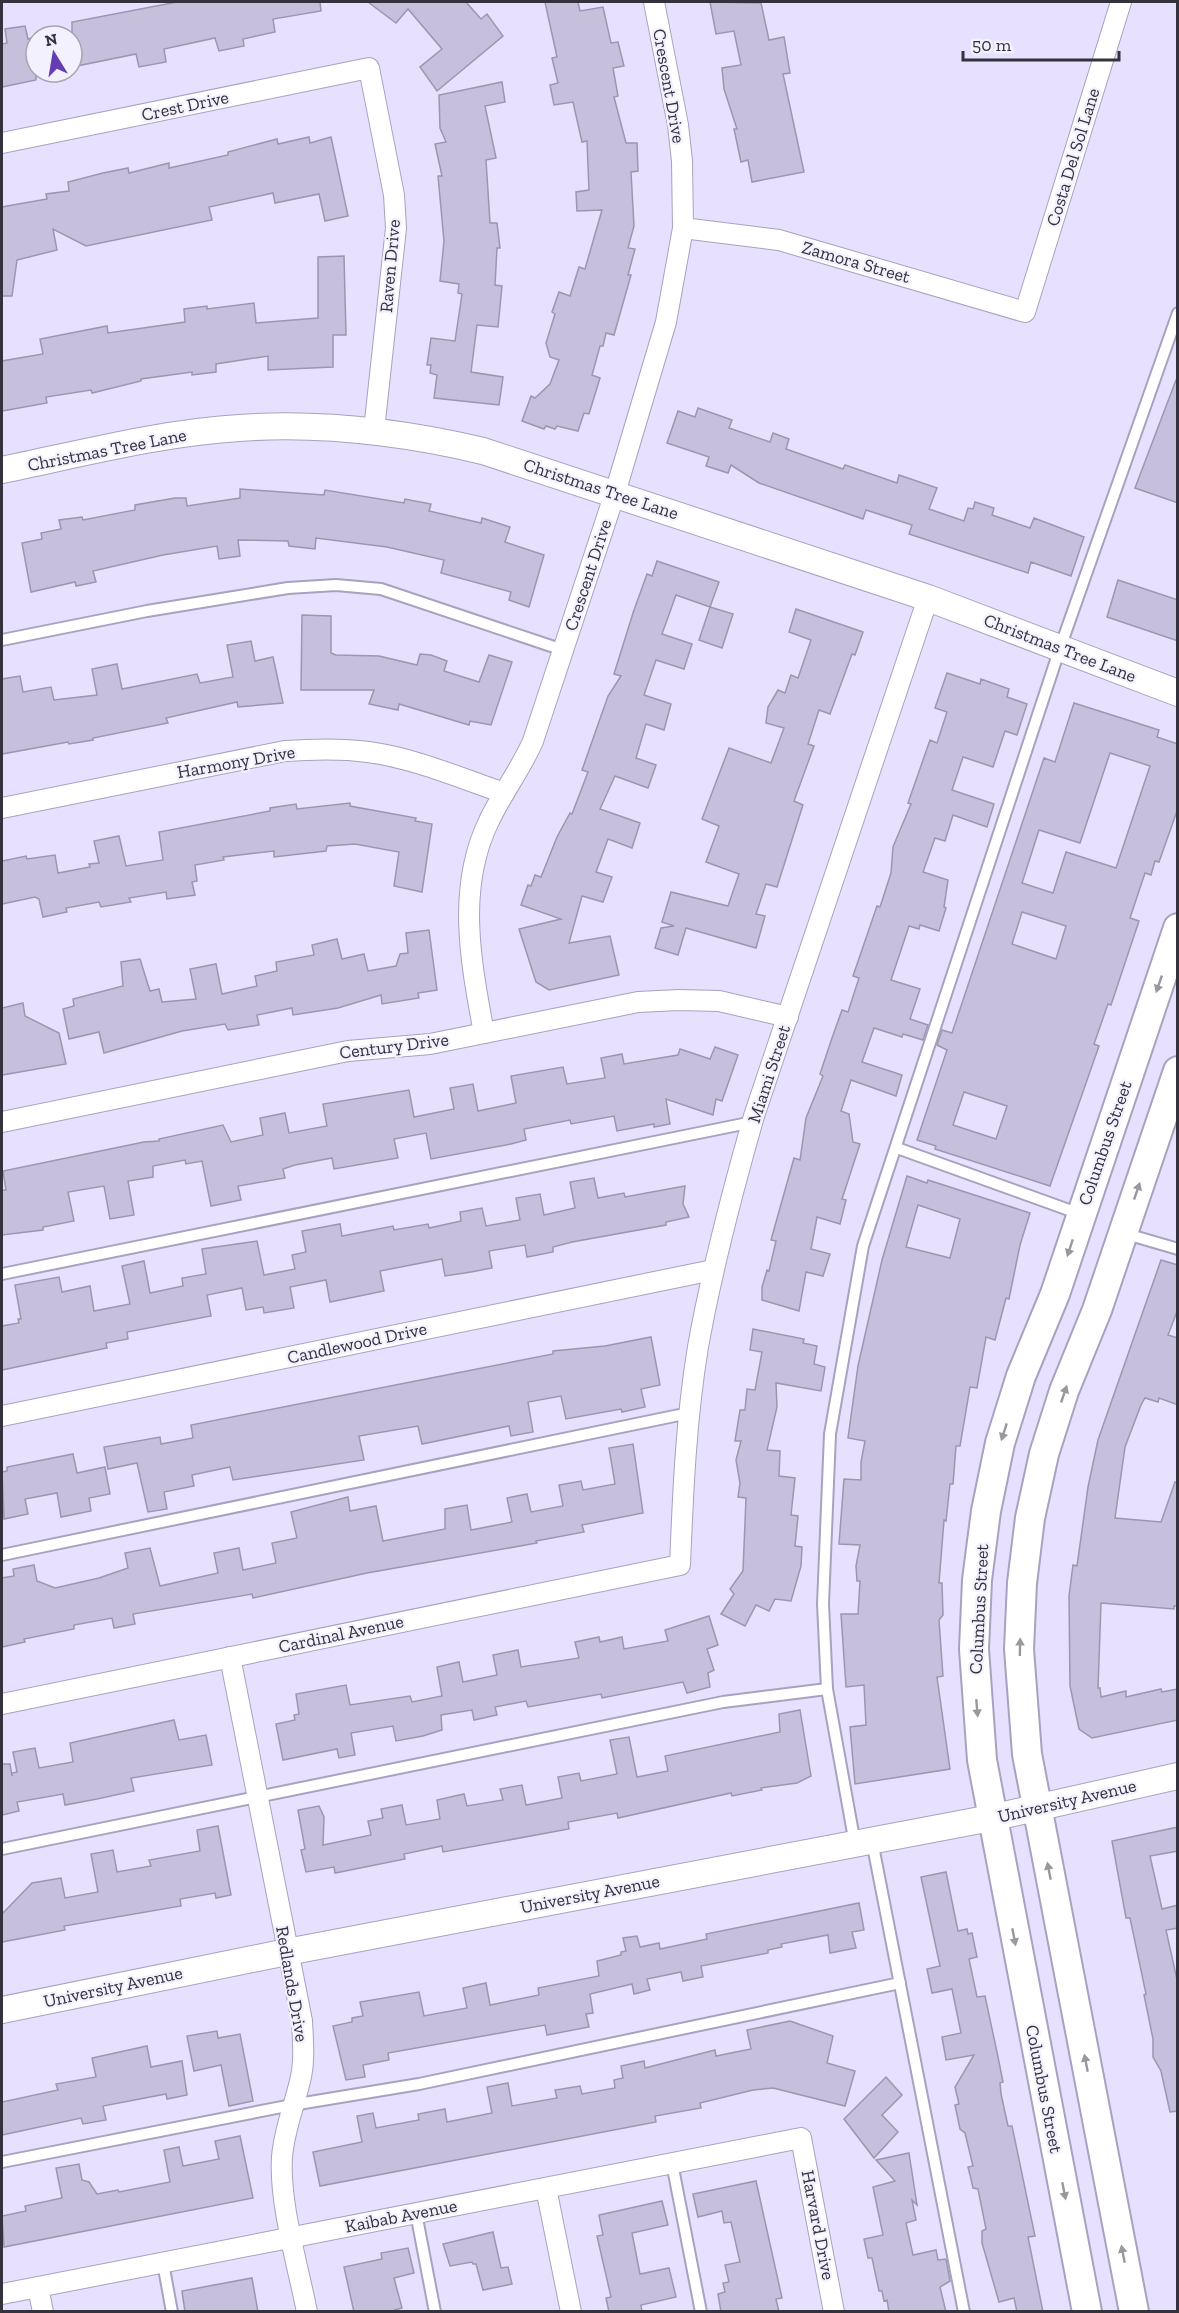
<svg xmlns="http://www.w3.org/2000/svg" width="1179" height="2313" font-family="'Zilla Slab',serif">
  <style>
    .building { fill: #c6c0dd; stroke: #9b96b1; stroke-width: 1.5; fill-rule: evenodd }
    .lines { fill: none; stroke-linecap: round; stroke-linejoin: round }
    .service-casing { stroke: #a8a2be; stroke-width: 14 }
    .minor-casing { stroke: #a8a2be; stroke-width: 22 }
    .tertiary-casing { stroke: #a8a2be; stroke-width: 28 }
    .secondary-casing { stroke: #a8a2be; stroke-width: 32 }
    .service { stroke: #fff; stroke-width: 10 }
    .minor { stroke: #fff; stroke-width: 20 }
    .tertiary { stroke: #fff; stroke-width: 26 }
    .secondary { stroke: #fff; stroke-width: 28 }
    .oneway { fill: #9a989e }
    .labels { text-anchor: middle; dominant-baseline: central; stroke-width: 4.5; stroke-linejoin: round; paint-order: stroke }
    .street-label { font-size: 18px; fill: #34323d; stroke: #f3f1fd }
  </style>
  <rect width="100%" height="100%" fill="#e7e1ff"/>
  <g class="building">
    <path d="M177,2H320L321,11L273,19L275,32L243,39L244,46L219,51L215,38L164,49L166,62L139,67L136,54L72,67V22Z"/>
    <path d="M368,2H466L481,19L487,14L503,36L437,91L420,67L442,49L408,9L396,23Z"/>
    <path d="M545,2H578L580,11L603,7L611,43L618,42L624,66L613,68L618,96L614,97L626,143H637L638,171L631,172L634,226L628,248L635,249L628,275H631L614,335L606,333L603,346H600L592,375L600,378L589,414L584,413L578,431L557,426L555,429L546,426L544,429L522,421L531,396L535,398L550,384L559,360L550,357L546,343L555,314L552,312L559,292L570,296L579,267L585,269L602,210L577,211L576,192L589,190L587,141L582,142L573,102L554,105L550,85L558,83L552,58L557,57Z"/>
    <path d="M710,2L761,3L769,40L784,37L790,73L783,74L804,172L752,182L748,160L741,162L734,129H737L724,89L722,68L741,65L734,31L716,34Z"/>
    <path d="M25,26L28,39L36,37V80L2,87V44L7,43L5,29Z"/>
    <path d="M502,82L505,102L485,106L496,158L486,160L490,223H497L500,248H497L495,285L502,286L498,327L477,325L471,372L503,377L499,405L434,398L437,375L430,373L431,365H427L431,338L455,341L462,294L458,293L459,284L440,281L444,241L438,176H442L435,144L446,142L440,128L439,95Z"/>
    <path d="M309,137L310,143L331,137L348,216L325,221L319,194L275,203L273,193L209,207L212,220L86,246L53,229L57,250L17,260L12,296H2V207L47,199L46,194L69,191L68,182L103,173L128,168L129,173L169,163V168L228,155V152L277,139L278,144Z"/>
    <path d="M344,256L346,335H333V367L268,370V356L216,364V372L192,375V372L141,379V381L92,393L91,390L46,397L47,403L2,411V361L43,354L40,339L107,326L108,333L185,322L184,309L207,306V309L254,303L256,323L318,318V257Z"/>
    <path d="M1176,380H1178V503L1135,488Z"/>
    <path d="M698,408L732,420L729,428L770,442L773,433L789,439L786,449L843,469L845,465L897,483L899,475L937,488L929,509L964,521L968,508L973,509L975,502L994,508L992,515L1030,528L1034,518L1084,537L1071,576L1031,562L1028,573L909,534L912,525L866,510L863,519L759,483L731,465L728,473L706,466L709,457L667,443L678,411L695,417Z"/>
    <path d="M240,489L324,495L325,490L404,503L405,499L431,504L429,511L481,523L482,518L510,527L505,542L544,555L529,607L509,600L511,592L441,573L444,560L387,547L316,538L315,549L289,546L288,541L238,540L240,556L219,559L217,546L163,555L93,571L96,582L76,586L75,582L31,592L22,543L42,539L41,533L61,529L59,520L82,517L83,520L135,510V505L175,498H186L187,506L240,498Z"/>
    <path d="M657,561L719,582L710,607L676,595L662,634L692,644L684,669L656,660L644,695L671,704L664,730L646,724L636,758L656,765L648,788L615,776L600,809L640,823L632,848L608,839L596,872L612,877L603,902L582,896L569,943L610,936L619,975L549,990L536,982L519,929L561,919L521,905L528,885L531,886L535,875L541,877L557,837L570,813L572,814L588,772L582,770L608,696L621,676L614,674L633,613L647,574L652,576Z"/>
    <path d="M1118,580L1178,600V641L1107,617Z"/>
    <path d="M710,607L733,614L722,648L699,640Z"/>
    <path d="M796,609L863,632L855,655L852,654L830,714L819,710L808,744L814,746L794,801L803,805L777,887L766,884L756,914L765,916L756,948L686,928L678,955L655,948L661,928L674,926L662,922L671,892L728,906L739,874L706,862L719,826L702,819L729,748L771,763L784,728L766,723L768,707L778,690L785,693L791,675L798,678L811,640L789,632Z"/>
    <path d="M302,615L331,616V653L336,655L379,656L417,665L420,654L431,655L447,661L444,671L479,682L489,655L512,662L491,725L470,721L469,725L399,704L398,710L369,704L374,690H301Z"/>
    <path d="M251,641L255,661L273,657L283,703L238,707L237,702L166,718L168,723L93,738V740L69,744L68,742L2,754V679L20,676L23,692L51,687L54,700L97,695L92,669L117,664L122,689L197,674L200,683L233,677L227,645Z"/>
    <path d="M947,673L980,684L981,679L1009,689L1007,697L1027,704L1017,735L1005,731L993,767L963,757L952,790L994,804L987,827L953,815L945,841L935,838L923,872L948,880L944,907L946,908L939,931L920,925L919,929L909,926L891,980L920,989L910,1019L928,1025L923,1040L903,1034L902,1037L874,1028L862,1062L902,1075L896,1096L851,1080L841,1111L849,1114L853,1142L860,1144L842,1199L846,1200L840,1224L817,1217L811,1249L830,1254L823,1276L806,1272L799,1311L762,1300V1287L767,1270L769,1271L776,1241L771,1240L794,1158L800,1160L806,1118L823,1076L820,1074L832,1038L842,1010L848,1012L859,978L853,976L877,906L880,907L891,873L893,847L911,804L908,803L930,740L937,743L947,712L935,708Z"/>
    <path d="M1074,703L1159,730L1157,737L1178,744V808L1159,862L1155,861L1151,875L1145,873L1130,918L1139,921L1111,1005L1108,1004L1094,1044L1099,1046L1050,1186L935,1149L936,1146L917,1140L947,1050L937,1045L942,1030L952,1033L1044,758L1055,762ZM1110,753L1150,766L1116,868L1066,852L1053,893L1022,883L1039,830L1080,843ZM1022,912L1066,926L1056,959L1012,944ZM964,1092L1007,1106L996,1139L953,1125Z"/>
    <path d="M350,803V806L416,818L415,821L432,824L422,892L394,886L399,852L355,844L327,846L326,851L274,857V851L223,857L224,860L195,865L197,881L192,882L195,895L167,899L166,892L129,898L131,902L101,907L99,902L66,908L67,912L43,917L39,899L35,897L2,904V861L26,856L27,859L55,855L58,873L90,867L89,864L99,863L94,841L119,836L126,866L163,860L159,832L270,811V808L296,804L297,809Z"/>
    <path d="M429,930L437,990L418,993L419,998L382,1004L381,995L338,1008L293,1015L292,1008L257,1015L259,1025L228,1030L225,1024L182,1031L104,1053L99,1032L69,1039L63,1009L74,1006L73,999L123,986L121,962L140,959L150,991L159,989L162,1002L196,999L190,969L216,964L222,994L257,986L255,976L277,971L276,962L314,955L312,945L337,939L342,959L364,954L368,971L396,966L400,954L408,953L406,933Z"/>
    <path d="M23,1003L25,1016L59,1033L66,1064L2,1075V1008Z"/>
    <path d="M715,1047L738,1055L722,1101L716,1099L713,1115L666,1099L670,1124L654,1127V1124L617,1131L614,1116L571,1124L570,1120L524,1129L526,1140L511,1144L431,1159L426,1133L394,1139L398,1158L334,1169L332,1158L295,1165L283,1169L285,1178L238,1186L241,1200L211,1206L202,1161L186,1164L185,1160L153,1166V1177L128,1181L134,1215L110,1219L104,1186L68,1192L74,1221L43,1227V1230L2,1235V1190H6L3,1171L144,1142L159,1141V1139L223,1125L231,1142L263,1135L260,1118L285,1113L289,1133L327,1126L323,1104L409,1090L414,1117L454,1109L450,1088L473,1084L478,1111L516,1103L511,1076L563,1067L567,1084L605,1078L601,1058L622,1054L624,1064L678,1055L680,1049L710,1059Z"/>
    <path d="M907,1176L927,1183L928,1180L1030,1213L1020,1245L1009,1299L1006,1298L995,1340L986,1337L977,1388L970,1387L960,1446H956L953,1484H950L946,1521L944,1520L939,1583H942L943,1615L939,1620L943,1676L937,1677L950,1769L855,1784L850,1727L866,1725L864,1685L846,1687L841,1614H858L860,1581H857L856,1566L860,1545L839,1544L844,1479L861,1480V1462L865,1441L848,1438L858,1366L882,1260ZM918,1205L960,1219L950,1258L906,1247Z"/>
    <path d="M594,1178L598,1198L624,1193L625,1197L685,1186L683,1204L689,1217L666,1222V1225L572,1242L553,1247V1252L527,1257L525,1245L489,1251L492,1268L471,1272L445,1276L442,1259L380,1271L384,1291L330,1302L326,1280L290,1287L294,1308L264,1313L263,1307L246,1310L242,1288L207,1295L211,1316L127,1332L128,1339L106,1343L107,1348L2,1370V1326L19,1323L18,1319H21L15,1285L59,1277L62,1292L90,1286L94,1311L130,1304L122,1266L144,1261L150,1293L183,1286L182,1278L206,1274L202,1249L257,1241L264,1275L295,1269L292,1255L306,1252L302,1231L340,1224L342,1236L393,1226L394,1230L428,1224L429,1228L461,1221L460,1212L482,1208L486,1226L520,1220L516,1198L540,1194L544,1215L575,1208L570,1182Z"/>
    <path d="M1161,1260L1178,1265V1309L1168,1335L1178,1338V1405L1159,1398L1158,1402L1145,1398L1141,1405L1125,1447L1115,1518L1161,1522L1175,1482L1178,1483V1606H1174V1609L1101,1603L1098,1688H1100L1101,1697L1126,1691V1697L1161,1689L1162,1692L1178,1689V1720L1092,1738L1079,1729L1070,1686L1069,1596L1073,1565L1077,1566L1088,1487L1098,1440Z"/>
    <path d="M753,1329L804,1339L803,1343L817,1346L814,1364L825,1367L821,1391L776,1383L777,1407L767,1450L780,1451L779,1476L795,1478L791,1515L798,1516L795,1546L802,1547L801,1566L791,1601L775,1599L769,1611L756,1605L745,1626L721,1614L734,1594L730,1589L743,1571L746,1498L738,1497L740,1483L736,1460L741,1441H735L740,1410H745L747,1389L755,1390L762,1352L750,1350Z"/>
    <path d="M651,1337L660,1385L641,1389L645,1407L622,1412L621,1409L566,1419L561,1396L528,1402L533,1432L511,1436L509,1426L422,1444L418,1426L359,1436L364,1460L233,1480L230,1467L192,1475L194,1486L164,1492L167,1509L148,1512L137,1463L108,1469L104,1447L160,1437L161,1444L193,1438L191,1425L553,1354V1351L605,1346Z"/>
    <path d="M633,1444L643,1513L582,1525L584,1532L536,1541L537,1543L367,1573L253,1598L252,1594L133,1614L135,1624L114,1628L112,1618L74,1625V1629L24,1639L25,1642L2,1647V1578L14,1576L13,1569L34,1565L37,1581L55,1588L99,1578L128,1568L125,1553L150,1548L160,1586L218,1573L214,1553L239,1548L243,1570L276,1563L272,1543L297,1538L291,1512L348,1497L350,1511L376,1506L383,1541L445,1529V1509L467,1505L471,1530L512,1522L507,1498L527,1494L531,1512L563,1506L559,1485L581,1481L583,1490L615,1484L609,1448Z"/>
    <path d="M73,1454L77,1473L105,1467L110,1494L89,1498L91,1511L61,1517L57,1493L25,1499L28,1514L4,1519L2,1472L7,1471V1467Z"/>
    <path d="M709,1616L718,1645L707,1649L714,1670L708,1673L710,1687L687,1693L683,1682L602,1698L601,1694L528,1707L526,1701L495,1707L497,1715L474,1720L472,1710L441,1715L442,1730L423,1736L396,1741L393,1726L351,1733L355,1755L339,1758L337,1749L283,1760L276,1724L295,1720L294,1715L299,1714L296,1694L346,1685L350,1705L410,1696L412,1702L442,1696L437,1667L459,1662L463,1682L497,1675L493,1655L518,1650L521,1667L579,1658L575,1642L599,1637L600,1642L622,1637L624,1649L668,1641L665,1630Z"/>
    <path d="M800,1710L811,1776L797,1783L761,1788L762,1790L732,1796L731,1793L618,1818L617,1813L568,1822L569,1829L443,1852L442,1846L404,1854L405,1859L335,1873L334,1867L306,1872L301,1850L305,1849L298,1810L319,1806L324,1817L323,1845L371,1835L368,1821L383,1818L381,1809L402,1805L406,1825L440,1819L437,1800L464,1794L467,1806L503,1800L500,1789L522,1785L526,1805L562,1798L558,1777L579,1773L581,1781L617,1774L610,1740L629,1737L637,1777L668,1771L665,1756L780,1732L779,1714Z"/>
    <path d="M174,1720L179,1740L206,1735L212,1765L131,1778L134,1791L97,1799L65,1805L63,1794L17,1802L19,1811L2,1815V1764H10L12,1776V1773L17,1772L13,1752L35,1748L39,1768L73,1762L70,1743Z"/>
    <path d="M218,1826L231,1895L216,1898L215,1893L180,1899L181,1906L64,1926L65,1930L2,1942V1914L32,1883L61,1878L65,1898L98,1892L91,1854L113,1850L117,1872L151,1866L149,1860L200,1851L197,1830Z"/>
    <path d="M1178,1827V1851L1150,1856L1162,1909L1178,1905V1928L1166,1930L1178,1984V2111L1170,2112L1161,2071L1153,2057V2039L1144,1995L1146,1994L1130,1918H1126L1112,1841Z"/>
    <path d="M946,1872L958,1931L967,1929L968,1934L972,1933L977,1957L969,1959L977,1997L985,1996L998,2057L1003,2082L1000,2083L1001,2094L1008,2126H1012L1035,2236L1028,2237L1043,2312H1017L1014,2298L999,2302L982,2243V2231L986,2229L978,2189L973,2188L971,2179L968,2167L973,2166L965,2133L960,2129L955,2105L959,2104L955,2087L974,2055L946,2060L942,2037L961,2033L952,1989L932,1993L927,1969L940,1966L921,1877Z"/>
    <path d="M859,1903L864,1930L852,1932L856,1948L830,1953L828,1935L781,1944L782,1947L768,1950V1953L701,1966L703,1977L683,1981L681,1972L647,1979L650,1990L634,1994L632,1984L590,1994L593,2013L586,2014L589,2027L547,2035L545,2025L388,2053L389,2060L363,2065L365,2077L346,2080L333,2026L352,2022V2018L363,2016L360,2002L419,1992L424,2016L467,2008L463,1988L486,1983L490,2005L539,1995L538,1988L599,1976L597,1961L621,1955V1952L626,1951L623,1938L637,1936L640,1947L659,1943L660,1949L707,1939L706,1934Z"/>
    <path d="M790,2021L833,2036L827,2063L855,2071L845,2106L773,2088L753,2090L700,2103L701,2108L655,2116L656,2122L320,2186L313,2152L362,2142L357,2116L373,2113L376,2128L419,2120L418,2114L445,2109L447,2122L492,2113L487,2087L508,2083L512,2106L557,2098L555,2090L580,2086L582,2094L615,2088L614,2080L623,2078L621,2066L644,2061L645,2068L715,2050L716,2056L751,2049L747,2030Z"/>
    <path d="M217,2031L218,2038L240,2034L253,2101L229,2106L221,2065L194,2071L187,2036Z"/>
    <path d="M147,2046L151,2067L182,2061L187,2095L167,2099L166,2094L103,2106L106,2120L83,2124L81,2118L2,2135V2102L58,2090L56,2084L96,2077L92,2058Z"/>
    <path d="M886,2077L902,2095L882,2115L898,2132L874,2158L844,2119Z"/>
    <path d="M240,2136L253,2198L4,2247L2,2216L26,2211L25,2206L62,2198L56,2168L79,2164L82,2180L89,2182L97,2194L118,2190L119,2192L170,2182L164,2150L179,2147L183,2166L219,2159L215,2141Z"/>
    <path d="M909,2153L917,2205L912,2200L916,2220L906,2223L913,2255L936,2250L938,2260L946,2259L950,2281L940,2287L946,2312H889L887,2300L884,2301L882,2291H879L872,2258H868L864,2239L883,2235L873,2187L895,2181L876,2160Z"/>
    <path d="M756,2181L782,2298L776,2299L779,2312H721L718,2294L725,2292L723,2283L729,2282L725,2265L740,2262L731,2222L724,2223L722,2211L698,2217L693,2194Z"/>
    <path d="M662,2201L668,2225L632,2233L640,2274L669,2268L676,2297L641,2305L642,2312H609L606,2298L611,2297L597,2236L603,2235L599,2215Z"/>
    <path d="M493,2232L501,2268L508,2267L512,2284L483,2290L476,2264H473L472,2262L450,2266L443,2244Z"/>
    <path d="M408,2248L414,2273L394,2278L402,2308L388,2312H354L344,2267L382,2259L381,2253Z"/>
    <path d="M252,2278L258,2312H185L182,2291Z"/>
  </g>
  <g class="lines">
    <g class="service-casing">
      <g id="service">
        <path d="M2,640L147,611L288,588L336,585L381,589L563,650"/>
        <path d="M897,1148L1080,1214"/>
        <path d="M1123,1233L1178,1249"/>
        <path d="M2,1274L753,1122"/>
        <path d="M2,1555L689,1413"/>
        <path d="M872,1841L964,2312"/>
        <path d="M855,1844L827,1689L823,1604L830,1434L863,1246L1060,648L1178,313"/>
        <path d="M2,1849L723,1702L827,1689"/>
        <path d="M2,2162L292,2105L419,2084L900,1983"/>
        <path d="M672,2163L701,2312"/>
        <path d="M416,2213L435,2312"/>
        <path d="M163,2263L172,2312"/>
      </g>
    </g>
    <g class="minor-casing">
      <g id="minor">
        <path d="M2,143L369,68L394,195L396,228L374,430"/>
        <path d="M683,228L779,240L1025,312L1121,2"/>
        <path d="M2,808L285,751C313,749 340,748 368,752C414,758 460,778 504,793"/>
        <path d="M484,1033C471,963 456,888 489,821C502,793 521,769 533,741L615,493L666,322L683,228L682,161L678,125L654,2"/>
        <path d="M2,1122L348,1051L430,1044L638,1002L679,1000L719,1001L788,1017"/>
        <path d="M2,1416L713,1270"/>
        <path d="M230,1657L302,2021C303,2041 305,2062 300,2081C294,2107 284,2130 282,2157C279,2203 298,2266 307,2312"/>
        <path d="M2,1704L680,1565C683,1492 686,1419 698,1347C712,1268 732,1193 754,1116L928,598"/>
        <path d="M546,2188L571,2312"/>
        <path d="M38,2287L43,2312"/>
        <path d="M2,2294L801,2138L834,2312"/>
      </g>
    </g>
    <g class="tertiary-casing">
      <g id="tertiary">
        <path d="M2,470C80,454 159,433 239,428C323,422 402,432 483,451L928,598L1178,693"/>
        <path d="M2,2010L287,1952L991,1818L1178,1776"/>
      </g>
    </g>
    <g class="secondary-casing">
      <g id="secondary">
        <path d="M1087,2312L982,1760L974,1649L977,1580L986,1511L1000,1443L1021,1376L1055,1294L1178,928"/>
        <path d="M1134,2312L1027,1754L1019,1649L1022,1583L1030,1518L1044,1454L1064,1391L1097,1310L1178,1071"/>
      </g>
    </g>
    <use href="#service" class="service"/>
    <use href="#minor" class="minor"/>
    <use href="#tertiary" class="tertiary"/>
    <use href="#secondary" class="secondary"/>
  </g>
  <defs><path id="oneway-solid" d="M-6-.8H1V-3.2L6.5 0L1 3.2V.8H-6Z" transform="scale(1.5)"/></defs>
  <g class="oneway">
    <use href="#oneway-solid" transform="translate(1159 984) rotate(109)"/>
    <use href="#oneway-solid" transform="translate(1137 1191) rotate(-71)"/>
    <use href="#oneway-solid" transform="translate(1070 1248) rotate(108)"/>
    <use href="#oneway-solid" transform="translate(1064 1394) rotate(-71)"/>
    <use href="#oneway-solid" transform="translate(1004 1432) rotate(108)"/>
    <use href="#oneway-solid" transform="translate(1020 1647) rotate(-89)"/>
    <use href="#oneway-solid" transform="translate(977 1708) rotate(85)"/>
    <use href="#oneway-solid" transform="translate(1049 1871) rotate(-101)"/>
    <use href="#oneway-solid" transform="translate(1014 1937) rotate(79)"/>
    <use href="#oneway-solid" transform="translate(1086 2063) rotate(-101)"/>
    <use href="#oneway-solid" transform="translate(1064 2191) rotate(79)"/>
    <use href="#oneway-solid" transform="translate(1123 2254) rotate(-101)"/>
  </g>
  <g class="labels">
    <g class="street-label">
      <text transform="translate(669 86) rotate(80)">Crescent Drive</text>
      <text transform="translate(185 106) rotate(-12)">Crest Drive</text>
      <text transform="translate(1073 157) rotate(-73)">Costa Del Sol Lane</text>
      <text transform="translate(856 262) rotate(16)">Zamora Street</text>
      <text transform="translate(390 266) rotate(-85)">Raven Drive</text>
      <text transform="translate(107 450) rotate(-11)">Christmas Tree Lane</text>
      <text transform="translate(601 489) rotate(18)">Christmas Tree Lane</text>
      <text transform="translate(588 575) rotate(-72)">Crescent Drive</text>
      <text transform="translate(1060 648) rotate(21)">Christmas Tree Lane</text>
      <text transform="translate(236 762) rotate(-10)">Harmony Drive</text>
      <text transform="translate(394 1046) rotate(-7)">Century Drive</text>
      <text transform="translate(769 1074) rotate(-72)">Miami Street</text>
      <text transform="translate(1105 1143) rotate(-71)">Columbus Street</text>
      <text transform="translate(357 1343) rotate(-12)">Candlewood Drive</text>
      <text transform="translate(979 1609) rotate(-87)">Columbus Street</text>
      <text transform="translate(341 1634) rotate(-12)">Cardinal Avenue</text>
      <text transform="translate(1067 1801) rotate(-13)">University Avenue</text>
      <text transform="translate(590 1894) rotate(-11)">University Avenue</text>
      <text transform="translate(292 1984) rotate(80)">Redlands Drive</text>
      <text transform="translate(113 1987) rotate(-12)">University Avenue</text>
      <text transform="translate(1044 2089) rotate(79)">Columbus Street</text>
      <text transform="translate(401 2216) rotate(-11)">Kaibab Avenue</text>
      <text transform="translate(818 2225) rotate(79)">Harvard Drive</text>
    </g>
  </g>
  <rect width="1179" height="2313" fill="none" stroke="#34323d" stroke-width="6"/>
  <g transform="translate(54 54) rotate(349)"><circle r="28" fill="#f3f1fd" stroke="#a7a5b0" stroke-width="1.5"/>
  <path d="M0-4.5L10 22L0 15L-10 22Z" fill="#663cb4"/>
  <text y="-9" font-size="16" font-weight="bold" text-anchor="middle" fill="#34323d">N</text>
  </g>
  <path d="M963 51v9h156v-9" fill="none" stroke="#34323d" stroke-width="3"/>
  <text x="972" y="51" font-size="18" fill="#34323d" stroke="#f3f1fd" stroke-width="4.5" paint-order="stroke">50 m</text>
</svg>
